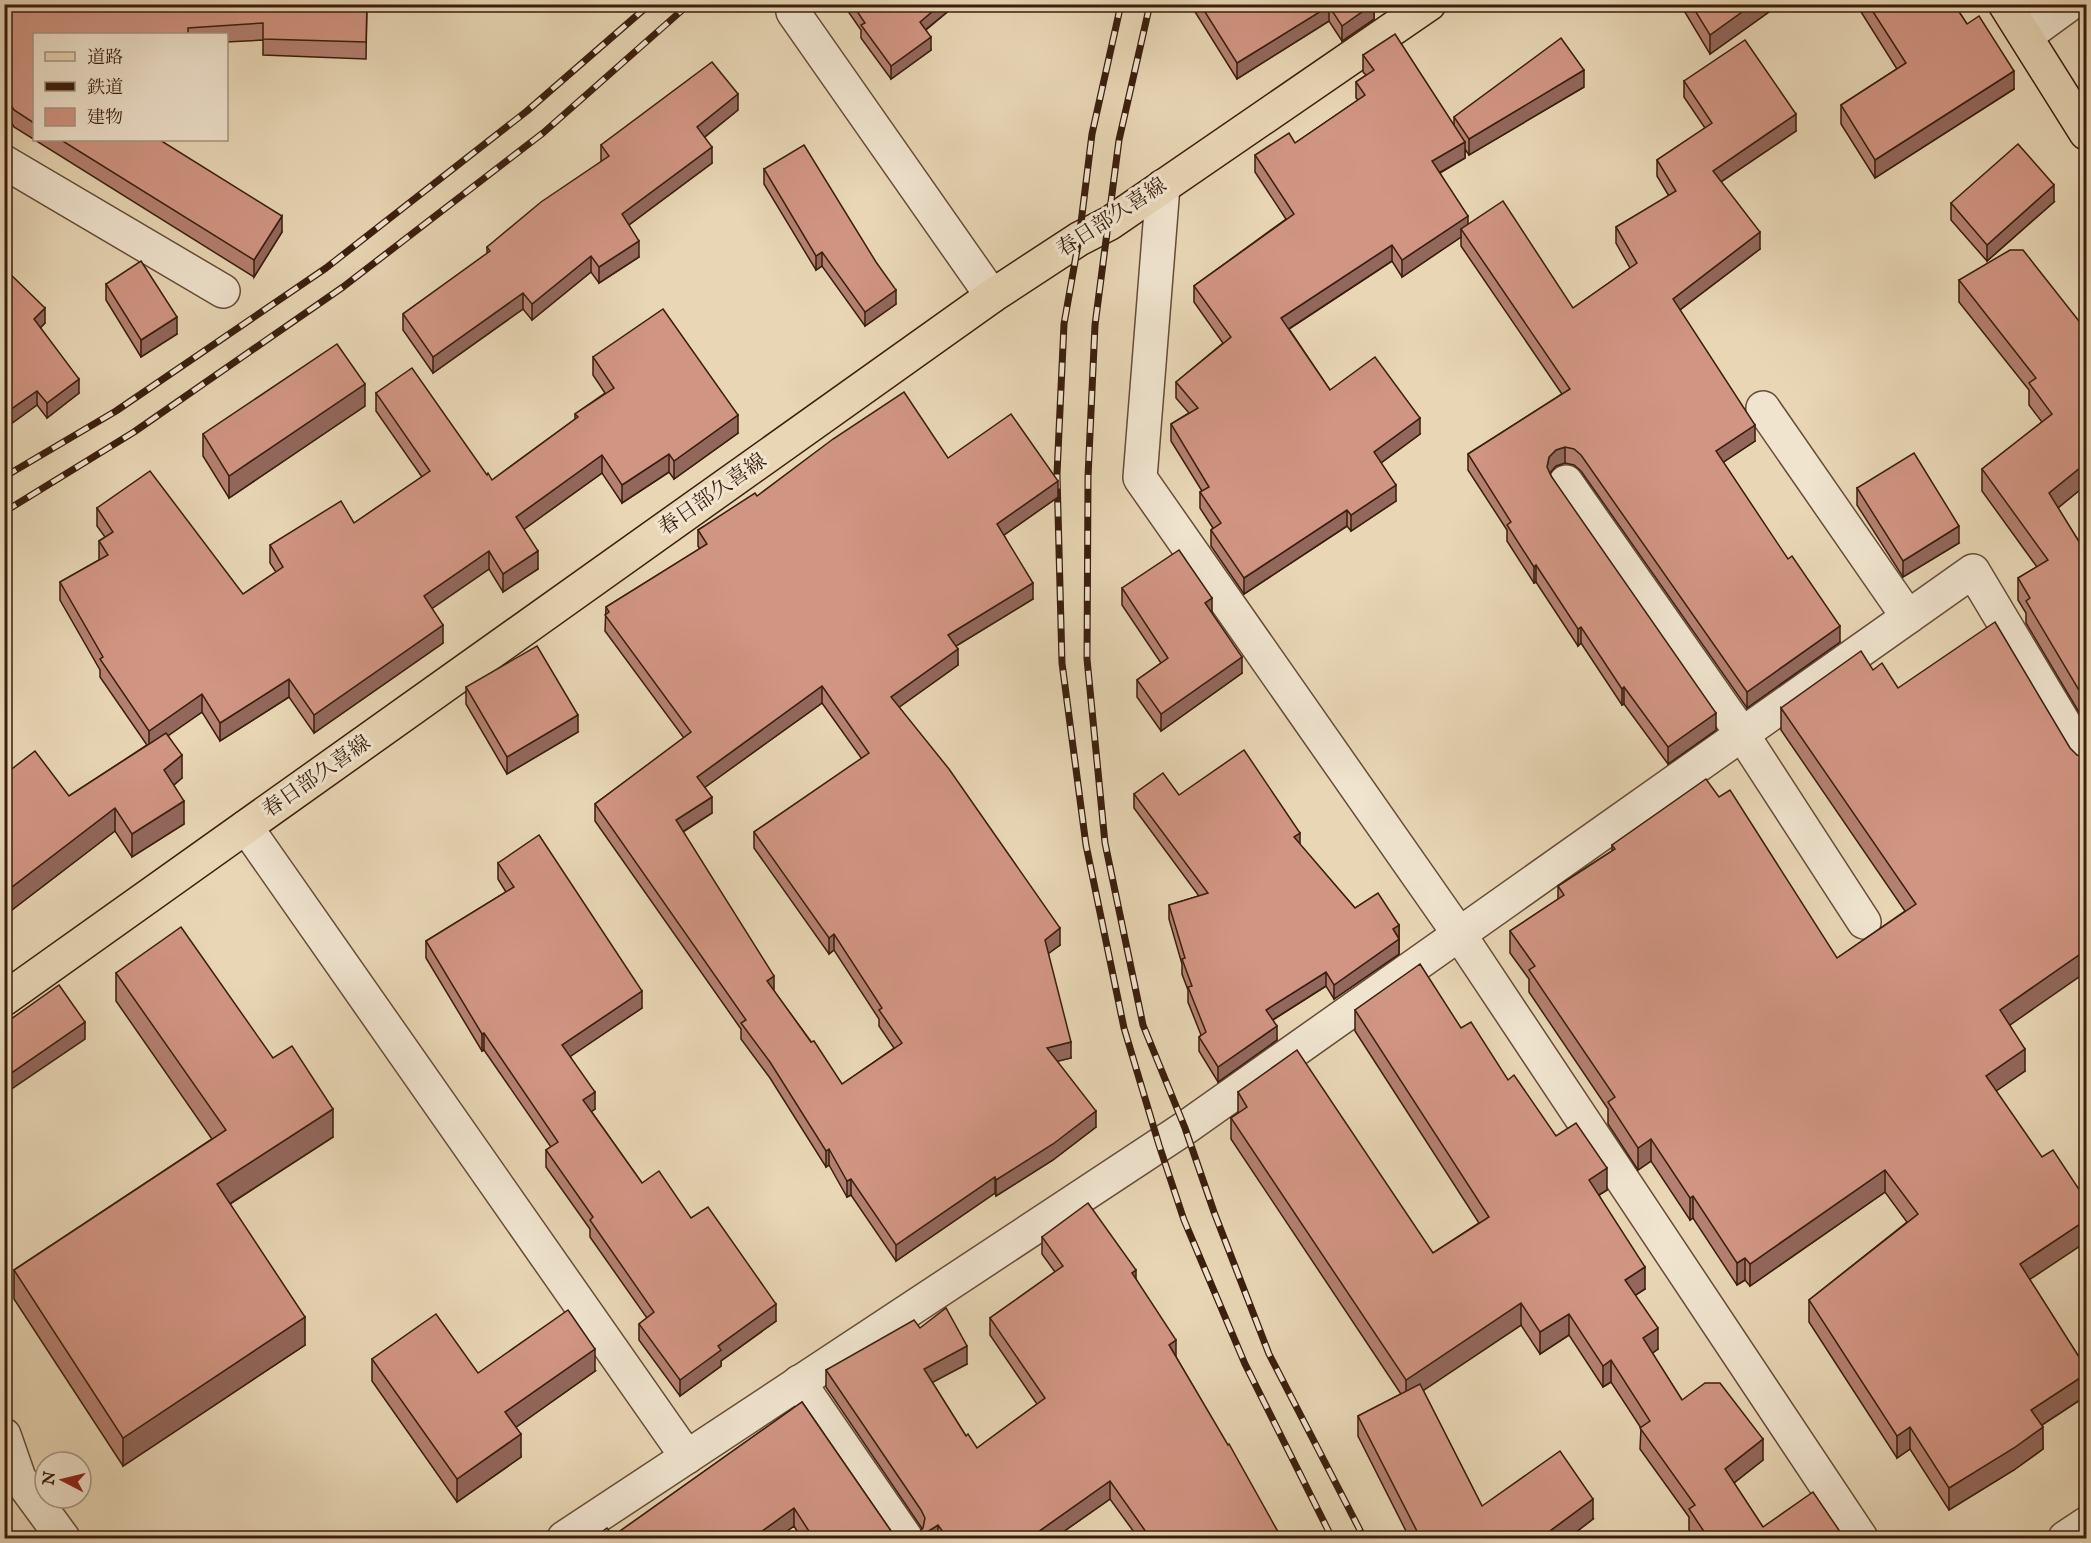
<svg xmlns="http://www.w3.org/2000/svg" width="2091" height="1543" font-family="'IM FELL English','Noto Serif JP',serif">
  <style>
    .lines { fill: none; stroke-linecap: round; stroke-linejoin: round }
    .minor-casing { stroke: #664c37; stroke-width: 36 }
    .tertiary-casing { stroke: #664c37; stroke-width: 36 }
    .primary-casing { stroke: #3a1e0d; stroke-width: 36 }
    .minor { stroke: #f0e4cf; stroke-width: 33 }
    .tertiary { stroke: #f0e4cf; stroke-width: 33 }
    .primary { stroke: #e8d6b5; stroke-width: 33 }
    .rail-casing { stroke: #3a1e0d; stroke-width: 7 }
    .rail { stroke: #f0e4cf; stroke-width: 4.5; stroke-dasharray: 14; stroke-linecap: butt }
    .wall { fill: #b48071; stroke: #3a1e0d; stroke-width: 1.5; fill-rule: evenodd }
    .shaded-wall { fill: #92685c; stroke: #3a1e0d; stroke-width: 1.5 }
    .building { fill: #d19583; stroke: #3a1e0d; stroke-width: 1.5; fill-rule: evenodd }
    .labels { text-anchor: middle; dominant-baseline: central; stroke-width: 6; stroke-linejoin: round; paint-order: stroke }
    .street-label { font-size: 21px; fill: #3a1e0d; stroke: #f0e4cf }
  </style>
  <rect width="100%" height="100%" fill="#e8d6b5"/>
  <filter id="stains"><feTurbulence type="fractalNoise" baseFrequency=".00333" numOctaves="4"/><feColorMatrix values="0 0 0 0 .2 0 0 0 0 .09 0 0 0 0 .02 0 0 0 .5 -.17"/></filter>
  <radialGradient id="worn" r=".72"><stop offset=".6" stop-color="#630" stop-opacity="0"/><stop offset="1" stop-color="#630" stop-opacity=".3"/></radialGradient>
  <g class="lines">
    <g class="minor-casing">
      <g id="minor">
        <path d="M792,4L793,12L992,296"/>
        <path d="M2026,36L2070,4"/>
        <path d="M4,162L223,291"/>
        <path d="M1163,186L1140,478L1459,934L1861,1538"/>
        <path d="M1763,408L1908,617"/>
        <path d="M1566,482L1742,734L1864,922"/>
        <path d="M246,827L687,1457"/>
        <path d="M799,1382L906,1538"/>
        <path d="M564,1538L1185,1128L1973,571L2086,760"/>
      </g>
    </g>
    <g class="tertiary-casing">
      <g id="tertiary">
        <path d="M4,1435L19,1478L63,1538"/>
        <path d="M2065,1538L2086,1524"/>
      </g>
    </g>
    <g class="primary-casing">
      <g id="primary">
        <path d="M2005,4L2086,133"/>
        <path d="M4,999L992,296L1079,239L1110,223L1429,4"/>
      </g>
    </g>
    <use href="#minor" class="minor"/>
    <use href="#tertiary" class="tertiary"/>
    <use href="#primary" class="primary"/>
    <g class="rail-casing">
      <g id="rail">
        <path d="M1121,4L1092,134L1079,239L1064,324L1057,474L1062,663L1086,845L1124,1028L1159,1145L1184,1220L1245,1364L1332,1538"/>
        <path d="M1150,4L1119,140L1095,325L1088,477L1087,659L1105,843L1143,1025L1185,1128L1214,1212L1269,1354L1364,1538"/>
        <path d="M4,477L116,411L326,268L527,111L650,4"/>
        <path d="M4,512L134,432L343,287L543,133L689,4"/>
      </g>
    </g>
    <use href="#rail" class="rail"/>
  </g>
  <g class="wall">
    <path d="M4,4H367L366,59L263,55V40L226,42V34H34V140H160L282,232L254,277L14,127L4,110Z"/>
    <path d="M843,4H957L926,30L931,50L891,79L861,38V30Z"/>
    <path d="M1192,4H1374V19L1342,41L1329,21L1237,79L1192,7Z"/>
    <path d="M1680,4H1780L1710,54Z"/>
    <path d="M1856,4H1954L1967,24L2014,89L1875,178L1841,124V105L1897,69Z"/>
    <path d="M1363,55L1454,126V117L1584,87L1469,155L1465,149V158L1440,173L1468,224L1573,308L1630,268L1616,243V227L1669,196L1657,176V160L1705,128L1684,97V81L1796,131L1721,182L1760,249L1680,310L1755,441L1723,462L1840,642L1747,708L1581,471L1574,465L1565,463L1556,466L1550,473L1551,476L1716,730L1668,764L1624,704L1622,705L1581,643L1578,646L1536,582L1534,583L1507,541V530L1468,470V454L1562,394L1461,246V237L1402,277L1392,261L1289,329L1330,390L1420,434L1381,463L1396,501L1351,531L1347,526L1244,594L1211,546V530L1213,528L1200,508V492L1202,491L1171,441V424L1189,413L1176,398V382L1223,343L1194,302V286L1286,219L1255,172V155L1295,143L1358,100L1356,98V82L1366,75L1363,72Z"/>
    <path d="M738,110L705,137L712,163L629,225L639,257L599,283L591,272L532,320L523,309L433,373L403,330V314L487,254V247L601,162V145Z"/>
    <path d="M764,169L896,304L865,326L822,266L816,270L764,184Z"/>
    <path d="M2054,202L1987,261L1951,220V203Z"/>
    <path d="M4,268L45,323L40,328L79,393L47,418L37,405Z"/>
    <path d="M1959,280L2086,330V485L2058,508L2086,553V724L2026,623V613L2018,600V578L2037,567L1982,491V469L2042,422L2029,405V390L1959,302Z"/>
    <path d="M106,284L177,334L141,357L106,300Z"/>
    <path d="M593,357L738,433L674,479L669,472L622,503L602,473L524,529L538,569L503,592L489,569L432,608L443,643L314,733L289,697L220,741L202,712L168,735L182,778L174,785L184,824L132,857L115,831L4,916V775L69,796L147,745L100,677V670L60,600V582L99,560V541L105,537L97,526V508L243,594L276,572L270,563V545L354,523L422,477L376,411V393L492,480L575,419V414L605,393L593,375Z"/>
    <path d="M365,406L229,498L203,456V434Z"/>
    <path d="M948,458L1058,497L1004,535L1033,599L956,646L958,665L899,707L1060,945L1048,953L1071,1058L1057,1061L1096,1127L1053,1160L996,1196L995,1193L896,1261L851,1195L847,1197L829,1165L826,1167L770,1078L741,1039V1029L595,821V804L684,738L605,631L606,607L700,549L698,546V530L757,496ZM822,703L862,759L754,832V848L829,954L834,950L879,1019V1026L894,1048L842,1084L774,991L683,832L712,813L705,787Z"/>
    <path d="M1857,488L1959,543L1903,577L1857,505Z"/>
    <path d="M1122,588L1212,614L1242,673L1161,731L1137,697V680L1161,663L1122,605Z"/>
    <path d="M466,687L578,732L507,774L466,704Z"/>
    <path d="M1781,708L2010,1025L2025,1071L1996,1090L2030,1280L2086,1368V1396L2042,1425L2043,1449L2014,1470L1949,1510L1910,1449L1897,1458L1809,1322V1300L1907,1222L1885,1192L1750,1286L1745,1280L1737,1285L1693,1218L1690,1220L1651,1161L1638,1170L1608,1124V1109L1529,992V979L1510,953V931L1558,899V886L1612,851V845L1837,958L1905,911L1781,730Z"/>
    <path d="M1134,794L1179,795L1300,845L1355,908L1399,925V954L1334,999L1326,986L1273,1020L1277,1040L1218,1082L1199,1051V1037L1201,1035L1188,1002V990L1182,974V964L1169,919V905L1199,896L1134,808Z"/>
    <path d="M498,863L642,1008L570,1056L595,1109L591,1111L642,1183L691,1218L776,1321L721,1361V1366L680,1396L639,1340V1324L647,1318L590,1237V1229L546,1167V1150L551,1147L484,1050L482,1051L426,958V941L506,892L498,879Z"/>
    <path d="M116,973L273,1058L333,1137L230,1204L305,1345L123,1466L14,1299V1270L212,1139L116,1001Z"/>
    <path d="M1355,1010L1461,1028L1508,1080L1556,1136L1607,1190L1599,1195L1645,1289L1635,1295L1658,1349L1652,1353L1682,1400L1763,1460L1734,1483L1763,1527L1845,1539H1695L1689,1530V1517L1640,1449L1641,1428L1611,1382L1603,1387L1569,1335L1540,1354L1521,1325L1423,1390L1482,1506L1593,1519L1567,1539H1410L1358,1436V1416L1401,1394L1231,1139V1118L1238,1113V1092L1433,1253L1479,1223L1355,1031Z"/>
    <path d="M1042,1237L1136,1279L1176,1357L1282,1539H1139L1110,1499L1053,1539H909L916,1536L922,1529L921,1527L826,1387V1370L920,1328L967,1364L932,1382L966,1436L977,1448L1037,1404L990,1335V1318L1055,1272L1042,1254Z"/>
    <path d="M372,1359L478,1373L595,1371L516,1427L521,1457L457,1502L372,1381Z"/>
    <path d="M802,1402L891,1531L898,1538L904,1539H802L794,1526L776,1539H592L613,1536Z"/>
  </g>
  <g class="shaded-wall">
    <path d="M941,4H957L920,34V22Z"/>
    <path d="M1373,4H1374V19L1342,41V26Z"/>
    <path d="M1753,4H1780L1710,54V35Z"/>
    <path d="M1329,6V21L1237,79V63Z"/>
    <path d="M931,37V50L891,79V66Z"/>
    <path d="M1584,70V87L1469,155V139Z"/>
    <path d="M2014,71V89L1875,178V160Z"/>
    <path d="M738,94V110L697,143V127Z"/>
    <path d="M1796,114V131L1713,187V171Z"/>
    <path d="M1465,142V158L1432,177V161Z"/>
    <path d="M712,147V163L622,230V214Z"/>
    <path d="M2054,185V202L1987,261V245Z"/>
    <path d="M282,216V232L254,277V260Z"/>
    <path d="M1468,216V232L1461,229V237L1402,277V260Z"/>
    <path d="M1760,232V249L1673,315V299Z"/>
    <path d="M639,241V257L599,283V267Z"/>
    <path d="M1392,245V261L1281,334V318Z"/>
    <path d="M822,252V266L816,270V256Z"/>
    <path d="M591,256V272L532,320V304Z"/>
    <path d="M896,290V304L865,326V312Z"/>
    <path d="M523,293V309L433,373V357Z"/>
    <path d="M45,308V323L34,334V319Z"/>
    <path d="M177,317V334L141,357V340Z"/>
    <path d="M79,379V393L47,418V403Z"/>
    <path d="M365,384V406L229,498V476Z"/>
    <path d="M37,391V405L4,429V414Z"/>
    <path d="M738,415V433L674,479V461Z"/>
    <path d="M1420,418V434L1374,468V452Z"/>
    <path d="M1755,425V441L1716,467V451Z"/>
    <path d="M1565,447V463L1556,466L1549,474L1547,467L1549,457L1556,450Z"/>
    <path d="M669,454V472L622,503V485Z"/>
    <path d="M602,455V473L516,535V517Z"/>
    <path d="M2086,463V485L2049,515V493Z"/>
    <path d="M1058,481V497L997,540V524Z"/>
    <path d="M1396,485V501L1351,531V515Z"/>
    <path d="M1347,510V526L1244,594V578Z"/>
    <path d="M1959,526V543L1903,577V561Z"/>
    <path d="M489,551V569L424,614V596Z"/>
    <path d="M538,551V569L503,592V574Z"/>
    <path d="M1536,565V582L1534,583V567Z"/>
    <path d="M1033,583V599L948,651V635Z"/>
    <path d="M1212,598V614L1205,603Z"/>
    <path d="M443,625V643L314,733V715Z"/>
    <path d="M1840,626V642L1747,708V692Z"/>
    <path d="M1581,627V643L1578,646V629Z"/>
    <path d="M958,649V665L891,713V697Z"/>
    <path d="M1242,657V673L1161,731V714Z"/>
    <path d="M289,679V697L220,741V723Z"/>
    <path d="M822,686V703L697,793V777Z"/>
    <path d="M1624,687V704L1622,705V689Z"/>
    <path d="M202,694V712L149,749V731Z"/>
    <path d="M1716,713V730L1668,764V747Z"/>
    <path d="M578,715V732L507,774V757Z"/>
    <path d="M182,755V778L164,793V770Z"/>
    <path d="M712,797V813L676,836V820Z"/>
    <path d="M184,801V824L132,857V834Z"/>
    <path d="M115,808V831L4,916V893Z"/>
    <path d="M1300,833V847L1294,837Z"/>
    <path d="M1399,925V939L1393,929Z"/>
    <path d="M1060,928V945L1045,956V940Z"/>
    <path d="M834,934V950L829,954V938Z"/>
    <path d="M1399,939V954L1334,999V985Z"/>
    <path d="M2086,950V972L2000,1032V1010Z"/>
    <path d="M1326,972V986L1266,1024V1010Z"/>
    <path d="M774,976V992L767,981Z"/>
    <path d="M642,991V1008L562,1062V1045Z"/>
    <path d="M85,1022V1039L4,1094V1078Z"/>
    <path d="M1277,1026V1040L1218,1082V1067Z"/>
    <path d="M484,1033V1050L482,1051V1034Z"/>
    <path d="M1071,1042V1058L1047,1064V1048Z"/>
    <path d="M2025,1049V1071L1986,1098V1076Z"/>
    <path d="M595,1092V1109L583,1117V1100Z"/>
    <path d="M333,1109V1137L217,1212V1184Z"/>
    <path d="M1096,1111V1127L1053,1160L996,1196V1180Z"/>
    <path d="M1651,1139V1161L1638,1170V1148Z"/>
    <path d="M829,1149V1165L826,1167V1151Z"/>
    <path d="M1607,1168V1190L1589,1201V1180Z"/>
    <path d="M1885,1170V1192L1750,1286V1264Z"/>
    <path d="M995,1177V1193L896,1261V1245Z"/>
    <path d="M851,1179V1195L847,1197V1181Z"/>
    <path d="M1693,1196V1218L1690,1220V1198Z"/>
    <path d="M2086,1220V1242L2020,1286V1264Z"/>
    <path d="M1745,1258V1280L1737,1285V1263Z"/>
    <path d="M1645,1267V1289L1625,1302V1280Z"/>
    <path d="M1136,1270V1287L1132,1273Z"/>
    <path d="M1521,1303V1325L1406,1402V1380Z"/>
    <path d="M776,1304V1321L721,1361V1366L680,1396V1380L718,1346Z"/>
    <path d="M1569,1314V1335L1540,1354V1332Z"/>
    <path d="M305,1317V1345L123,1466V1438Z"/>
    <path d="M1658,1328V1349L1643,1360V1338Z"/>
    <path d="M1176,1340V1357L1169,1345Z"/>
    <path d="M967,1346V1364L924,1387V1369Z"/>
    <path d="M595,1349V1371L505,1435V1412Z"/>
    <path d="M1611,1360V1382L1603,1387V1366Z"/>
    <path d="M2086,1374V1396L2031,1432V1410Z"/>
    <path d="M1910,1427V1449L1897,1458V1436Z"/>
    <path d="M2043,1427V1449L2014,1470L1949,1510V1488Z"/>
    <path d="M521,1434V1457L457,1502V1479Z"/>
    <path d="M1763,1439V1460L1725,1490V1469Z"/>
    <path d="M1110,1481V1499L1053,1539H1028Z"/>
    <path d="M1593,1499V1519L1567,1539H1539Z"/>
    <path d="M794,1508V1526L776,1539H751Z"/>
    <path d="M938,1525V1539H916Z"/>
  </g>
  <g class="building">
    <path d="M4,4H367L366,42L263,39V23L188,28V34H34V123L14,110L4,93Z"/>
    <path d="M852,4H941L920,22L931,37L891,66L861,25L865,23Z"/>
    <path d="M1200,4H1373L1342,26L1329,6L1237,63Z"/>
    <path d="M1691,4H1753L1710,35Z"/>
    <path d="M1868,4H1954L1967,24L1979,16L2014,71L1875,160L1841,105L1906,63Z"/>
    <path d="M1395,34L1465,142L1432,161L1468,216L1402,260L1392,245L1281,318L1330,390L1375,357L1420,418L1374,452L1396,485L1351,515L1347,510L1244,578L1211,530L1221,523L1200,492L1209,487L1171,424L1198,408L1176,382L1231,337L1194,286L1294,214L1255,155L1289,133L1295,143L1365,95L1356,82L1374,70L1363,55Z"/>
    <path d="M1561,38L1584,70L1469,139L1454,117Z"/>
    <path d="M1745,40L1796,114L1713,171L1760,232L1673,299L1755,425L1716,451L1788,559L1792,556L1840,626L1747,692L1581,455L1574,449L1565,447L1556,450L1549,457L1547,467L1551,476L1716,713L1668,747L1624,687L1622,689L1581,627L1578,629L1536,565L1534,567L1507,525L1511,522L1468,454L1570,389L1461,229L1503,201L1573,308L1637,263L1616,227L1676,191L1657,160L1712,123L1684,81Z"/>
    <path d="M712,62L738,94L697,127L712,147L622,214L639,241L599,267L591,256L532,304L523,293L433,357L403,314L490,251L487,247L541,202L609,156L601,145Z"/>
    <path d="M61,140H160L282,216L254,260Z"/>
    <path d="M2018,144L2054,185L1987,245L1951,203Z"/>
    <path d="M804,145L876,262L896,290L865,312L822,252L816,256L764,169Z"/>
    <path d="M2010,250H2023L2086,330V463L2049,493L2086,553V702L2026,601L2030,598L2018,578L2048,560L1982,469L2052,414L2029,383L2036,378L1959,280Z"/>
    <path d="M141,261L177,317L141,340L106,284Z"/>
    <path d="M4,268L45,308L34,319L79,379L47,403L37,391L4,414Z"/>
    <path d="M663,309L738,415L674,461L669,454L622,485L602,455L516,517L538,551L503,574L489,551L424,596L443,625L314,715L289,679L220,723L202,694L149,731L100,659L103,657L60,582L108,555L99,541L113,532L97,508L150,471L243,594L283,567L270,545L341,501L354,523L430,471L376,393L412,368L487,475L488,473L492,480L578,417L575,414L614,388L593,357Z"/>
    <path d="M337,344L365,384L229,476L203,434Z"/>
    <path d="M904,392L948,458L1011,414L1058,481L997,524L1033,583L948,635L958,649L891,697L949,769L1060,928L1045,940L1071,1042L1047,1048L1096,1111L1053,1144L996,1180L995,1177L896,1245L851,1179L847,1181L829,1149L826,1151L770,1062L741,1023L746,1020L595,804L691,732L605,615L609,612L606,607L707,544L698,530L755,493L757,496L833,439ZM822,686L869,753L754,832L829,938L834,934L882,1008L879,1010L902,1043L842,1084L814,1041L811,1042L767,981L774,976L676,820L712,797L697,777Z"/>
    <path d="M1914,453L1959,526L1903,561L1857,488Z"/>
    <path d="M1179,550L1212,598L1205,603L1242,657L1161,714L1137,680L1168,658L1122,588Z"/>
    <path d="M1995,622L2070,748L2077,755L2086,757V950L2000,1010L2025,1049L1986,1076L2042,1157L2053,1150L2086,1200V1220L2020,1264L2086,1368V1374L2031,1410L2043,1427L2014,1448L1949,1488L1910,1427L1897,1436L1809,1300L1918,1214L1885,1170L1750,1264L1745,1258L1737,1263L1693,1196L1690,1198L1651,1139L1638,1148L1608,1102L1615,1097L1529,970L1535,966L1510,931L1564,895L1558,886L1615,849L1612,845L1706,779L1719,797L1730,790L1837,958L1916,904L1781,708L1861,651L1873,670L1882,663L1898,688Z"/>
    <path d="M537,646L578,715L507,757L466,687Z"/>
    <path d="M166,733L182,755L164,770L184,801L132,834L115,808L4,893V775L35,751L69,796Z"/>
    <path d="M1244,750L1300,833L1294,837L1355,908L1378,893L1399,925L1393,929L1399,939L1334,985L1326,972L1266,1010L1277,1026L1218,1067L1199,1037L1206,1032L1188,987L1192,986L1182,959L1185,958L1169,905L1208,893L1134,794L1163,773L1179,795Z"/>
    <path d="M539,835L642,991L562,1045L595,1092L583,1100L642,1183L659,1171L691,1218L708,1207L776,1304L718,1346L721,1350L680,1380L639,1324L654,1312L590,1220L593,1217L546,1150L558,1142L484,1033L482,1034L426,941L514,887L498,863Z"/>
    <path d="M181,927L273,1058L292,1046L333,1109L217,1184L305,1317L123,1438L14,1270L226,1130L116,973Z"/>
    <path d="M1420,964L1461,1028L1471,1022L1508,1080L1514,1075L1556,1136L1576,1123L1607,1168L1589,1180L1645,1267L1625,1280L1658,1328L1643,1338L1682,1400L1705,1383H1720L1763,1439L1725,1469L1763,1527L1813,1492L1845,1539H1709L1689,1509L1695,1505L1640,1428L1650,1421L1611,1360L1603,1366L1569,1314L1540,1332L1521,1303L1406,1380L1231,1118L1247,1107L1238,1092L1297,1050L1433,1253L1489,1217L1355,1010Z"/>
    <path d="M59,985L85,1022L4,1078V1024Z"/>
    <path d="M1088,1203L1136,1270L1132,1273L1176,1340L1169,1345L1228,1445L1229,1444L1282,1539H1151L1110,1481L1028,1539H948L938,1525L916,1539H909L916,1536L923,1528L925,1518L921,1510L826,1370L914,1320L920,1328L946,1308L967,1346L924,1369L966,1436L968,1434L977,1448L1045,1398L990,1318L1063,1266L1042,1237Z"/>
    <path d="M568,1310L595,1349L505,1412L521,1434L457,1479L372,1359L436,1314L478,1373Z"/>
    <path d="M1420,1384L1482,1506L1560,1451L1593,1499L1539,1539H1421L1358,1416Z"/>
    <path d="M802,1402L891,1531L898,1538L904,1539H814L794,1508L751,1539H592L607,1528L613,1536Z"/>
  </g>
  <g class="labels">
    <g class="street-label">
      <text transform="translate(1112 218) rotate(-33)">春日部久喜線</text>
      <text transform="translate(713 495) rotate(-35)">春日部久喜線</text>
      <text transform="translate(317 777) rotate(-35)">春日部久喜線</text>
    </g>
  </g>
  <rect width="2091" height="1543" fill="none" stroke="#e8d6b5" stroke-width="24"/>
  <rect x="6" y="6" width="2079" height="1531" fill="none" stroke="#3a1e0d" stroke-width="3"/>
  <rect x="12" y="12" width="2067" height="1519" fill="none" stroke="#3a1e0d" stroke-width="1.5"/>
  <rect x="33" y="33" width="195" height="108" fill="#f0e4cf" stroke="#a79581" stroke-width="1.5"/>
  <rect x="45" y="52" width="30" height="9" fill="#e8d6b5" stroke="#a79581" stroke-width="1.5"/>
  <text x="87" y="63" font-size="18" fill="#3a1e0d">道路</text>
  <rect x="45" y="82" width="30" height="9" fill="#3a1e0d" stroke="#a79581" stroke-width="1.5"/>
  <text x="87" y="93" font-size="18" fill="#3a1e0d">鉄道</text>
  <rect x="45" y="108" width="30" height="18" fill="#d19583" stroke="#a79581" stroke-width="1.5"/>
  <text x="87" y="123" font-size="18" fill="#3a1e0d">建物</text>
  <g transform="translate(63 1480) rotate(277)"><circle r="28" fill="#f0e4cf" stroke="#a79581" stroke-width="1.5"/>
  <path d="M0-4.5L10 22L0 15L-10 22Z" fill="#8f2418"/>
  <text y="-9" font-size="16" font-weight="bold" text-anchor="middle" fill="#3a1e0d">N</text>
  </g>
  <rect width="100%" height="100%" filter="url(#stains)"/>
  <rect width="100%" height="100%" fill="url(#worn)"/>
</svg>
